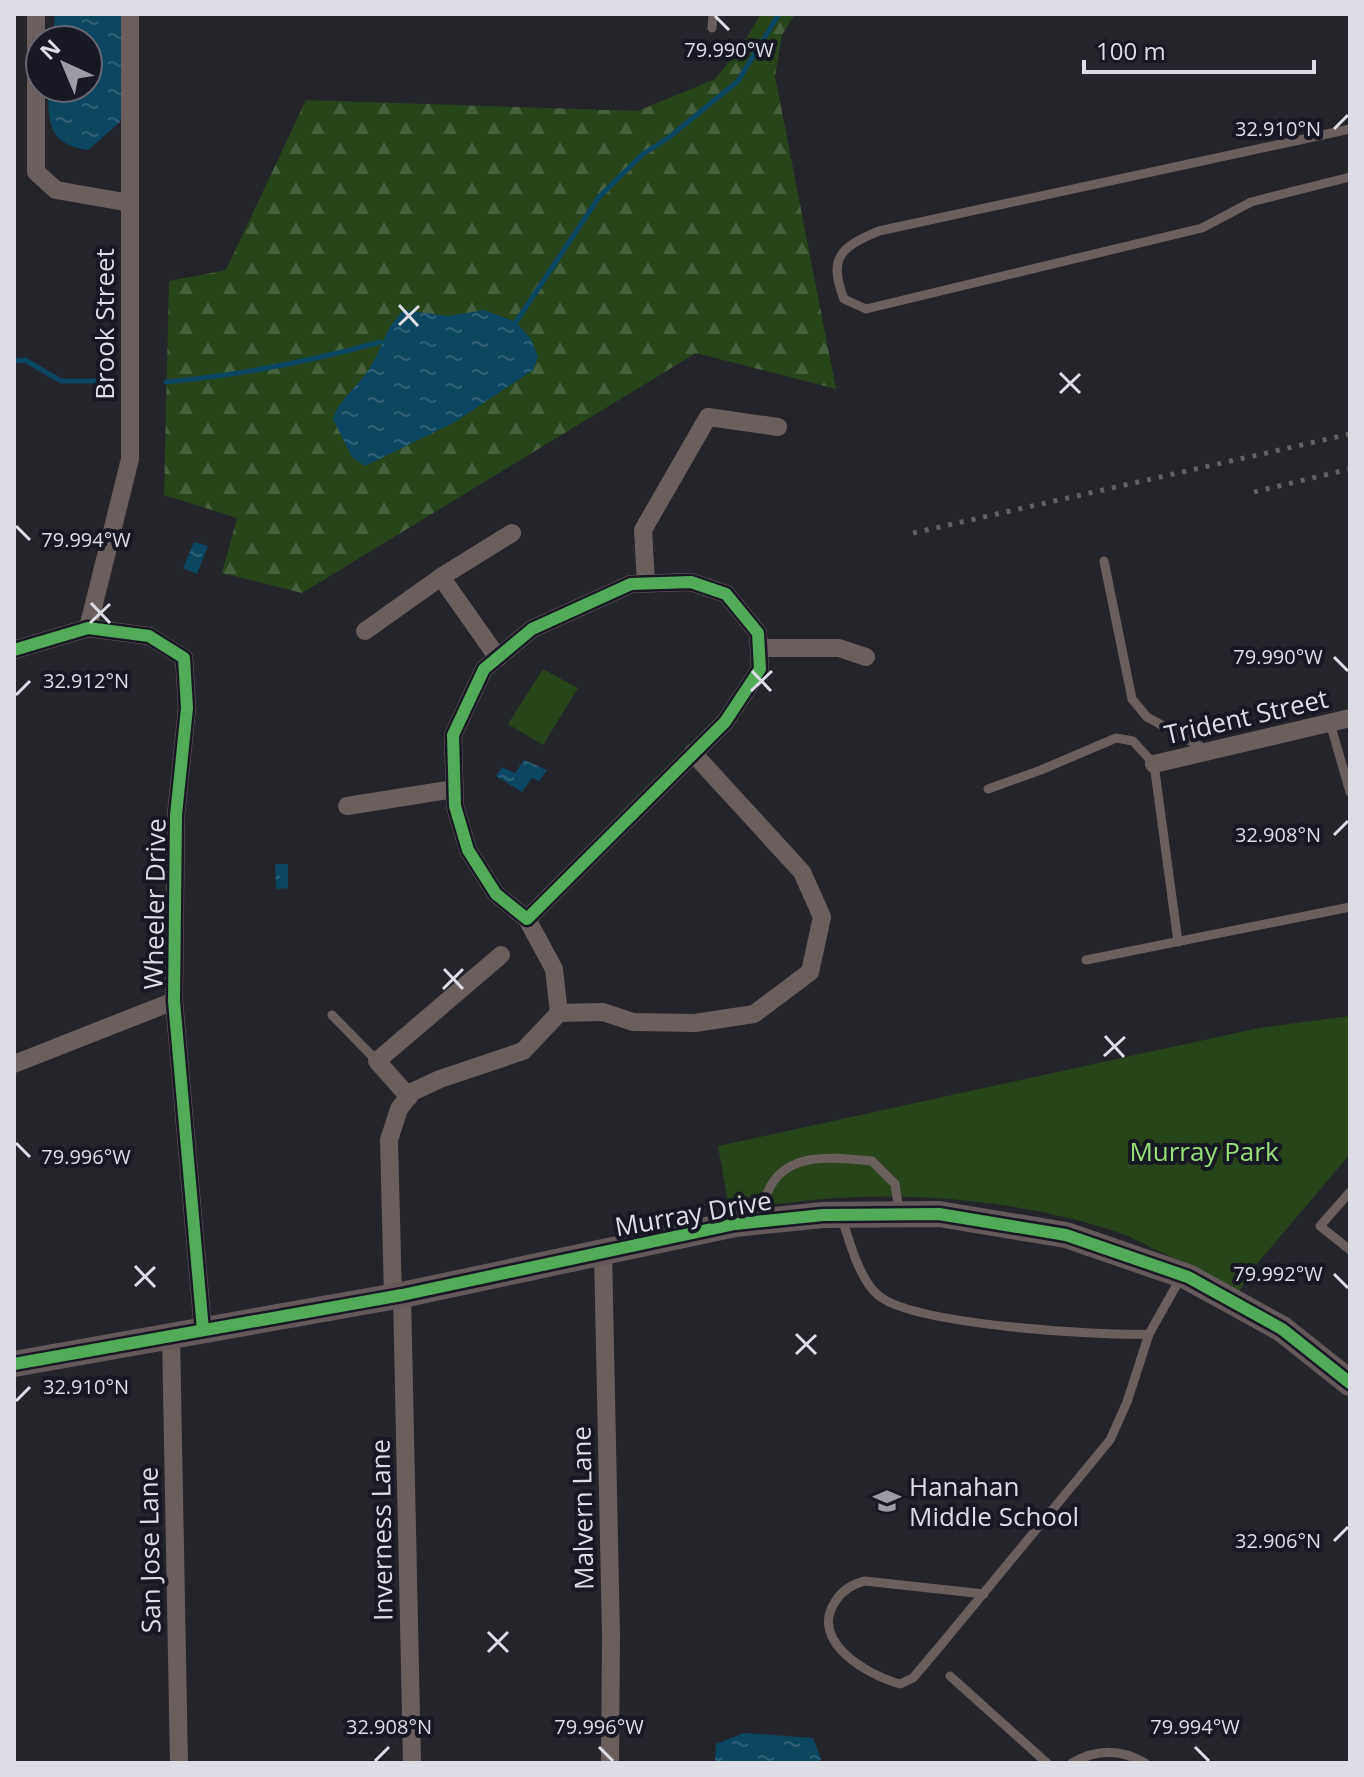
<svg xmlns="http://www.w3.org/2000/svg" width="1364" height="1777" font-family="'Open Sans',sans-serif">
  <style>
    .forest { fill: url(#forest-firs) }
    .park { fill: #27441b }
    .water { fill: url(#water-ripples) }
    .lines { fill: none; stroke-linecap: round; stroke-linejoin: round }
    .stream { stroke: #0b4760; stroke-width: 5 }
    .lane { stroke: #6b5f5e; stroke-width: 9 }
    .street { stroke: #6b5f5e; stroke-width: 18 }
    .secondary { stroke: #64585a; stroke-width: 26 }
    .rail { stroke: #656062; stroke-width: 5; stroke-dasharray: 4 8; stroke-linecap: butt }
    .cycleway-casing { stroke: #181824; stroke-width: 17 }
    .cycleway { stroke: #51ab58; stroke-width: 12 }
    .ticks { fill: none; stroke: #dddde6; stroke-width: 3 }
    .labels { text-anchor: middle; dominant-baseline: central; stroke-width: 8; stroke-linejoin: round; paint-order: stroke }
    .street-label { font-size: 26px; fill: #dddde6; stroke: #181824 }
    .park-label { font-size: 26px; fill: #96df79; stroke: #181824 }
    .poi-label { font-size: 26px; fill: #dddde6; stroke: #181824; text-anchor: start }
    .ticks-label { font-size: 20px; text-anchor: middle; fill: #dddde6; stroke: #181824; stroke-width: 8; stroke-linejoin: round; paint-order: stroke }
  </style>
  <defs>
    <pattern id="forest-firs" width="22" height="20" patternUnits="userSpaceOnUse" patternTransform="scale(2)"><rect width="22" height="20" fill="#27441b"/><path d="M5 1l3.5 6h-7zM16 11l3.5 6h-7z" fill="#465f3c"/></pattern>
    <pattern id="water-ripples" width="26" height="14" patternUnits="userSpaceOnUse" patternTransform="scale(2)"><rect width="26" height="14" fill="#0b4760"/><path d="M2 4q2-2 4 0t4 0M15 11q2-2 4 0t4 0" fill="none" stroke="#2e6177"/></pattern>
  </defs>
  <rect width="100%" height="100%" fill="#24242b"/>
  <path class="forest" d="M761,14H795L782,35L775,76L836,389L696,353L302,593L222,573L237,518L164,495L169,281L226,270L306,100L638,111L715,79L741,47Z"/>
  <g class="park">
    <path d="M543,669L578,688L543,745L508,724Z"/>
    <path d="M1350,1016V1154L1251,1271L1239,1292C1210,1277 1182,1262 1152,1248C1141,1243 1131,1237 1120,1233C1002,1193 851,1185 730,1213L718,1146L1259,1028Z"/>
  </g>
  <g class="water">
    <path d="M55,14H122L125,90L120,122L88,150C49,145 47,122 49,88H88V40H53Z"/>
    <path d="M404,310L448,316L484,310L516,322L531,339L538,357L533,370L455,422L365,466L352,457L333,419C339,399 358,387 369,369C383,348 384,329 404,310Z"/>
    <path d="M194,542L208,546L197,574L183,568Z"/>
    <path d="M524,760L547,770L539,781L532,778L522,792L496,776L502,767L515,773Z"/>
    <path d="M275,864H288V888L276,889Z"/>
    <path d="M744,1733L813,1738L821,1759L817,1763H715L716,1744Z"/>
  </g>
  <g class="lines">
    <g class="stream">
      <path d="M516,322L599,197L643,154L668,138L738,81L779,14"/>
      <path d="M14,361L25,360L61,381H112"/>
      <path d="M166,382C241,375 308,362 380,342"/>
    </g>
    <g class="lane">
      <path d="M712,28L713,14"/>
      <path d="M1350,129L879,231C840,247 828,258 844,299L866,309L1202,228L1251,202L1350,177"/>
      <path d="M1104,561L1132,699L1147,717L1205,749"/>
      <path d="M1330,723L1350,792"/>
      <path d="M988,789L1041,770L1116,738L1133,741L1154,764L1178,942"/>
      <path d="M1086,960L1350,907"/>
      <path d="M332,1015L377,1061"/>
      <path d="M1350,1192L1320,1226L1350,1250"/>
      <path d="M763,1217C762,1205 765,1198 770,1187C790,1150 837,1158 872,1161L895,1184L899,1211"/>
      <path d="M842,1219C850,1242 859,1279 878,1295C912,1325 1100,1336 1149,1334L1180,1279"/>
      <path d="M984,1594L865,1581C852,1584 842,1590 835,1602C809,1641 867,1675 900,1684L913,1678L940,1646L1110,1440L1127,1402L1149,1334"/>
      <path d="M950,1676L1047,1763"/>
      <path d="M1072,1763C1096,1749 1121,1749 1145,1763"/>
    </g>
    <g class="street">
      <path d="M36,14V172L56,190L130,203"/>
      <path d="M691,582L726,594L758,633L760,669L725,722L527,919L496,894L468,850L455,806L453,735L484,669L532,629L631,584Z"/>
      <path d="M646,583L643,530L708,417L778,427"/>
      <path d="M88,628L130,459V14"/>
      <path d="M365,631L441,577"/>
      <path d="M759,648H839L866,657"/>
      <path d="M14,650L88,628L149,636L184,658L187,708L176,815L174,1001L203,1330"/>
      <path d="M498,658L441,577L512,533"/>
      <path d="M1154,764L1350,718"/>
      <path d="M347,806L454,789"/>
      <path d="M527,919L554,969L559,1013"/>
      <path d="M14,1064L174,1001"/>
      <path d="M409,1097L377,1061L501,955"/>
      <path d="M603,1251L611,1636L610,1763"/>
      <path d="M402,1295L412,1763"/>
      <path d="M393,1297L389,1140L399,1109L412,1092L440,1079L523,1051L559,1013L603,1012L633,1022L695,1023L754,1014L810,972L822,917L802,872L693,753"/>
      <path d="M171,1335L179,1763"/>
    </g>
    <path class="secondary" d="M14,1364L402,1295L735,1224L823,1215L939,1214L1066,1235L1188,1277L1282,1329L1350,1383"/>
    <g class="rail">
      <path d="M1254,492L1350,469"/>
      <path d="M913,533L1350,434"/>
    </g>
    <g class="cycleway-casing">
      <g id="cycleway">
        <path d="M691,582L726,594L758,633L760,669L725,722L527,919L496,894L468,850L455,806L453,735L484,669L532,629L631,584Z"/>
        <path d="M14,650L88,628L149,636L184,658L187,708L176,815L174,1001L203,1330"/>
        <path d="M14,1364L402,1295L735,1224L823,1215L939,1214L1066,1235L1188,1277L1282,1329L1350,1383"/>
      </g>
    </g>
    <use href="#cycleway" class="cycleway"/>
  </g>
  <path class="ticks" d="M715,16L729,30M1334,129L1348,115M399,305L418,326M399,325L419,306M1060,373L1080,393M1060,393L1080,374M16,526L30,540M91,603L110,623M90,623L110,604M1334,657L1348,671M752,671L771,691M751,691L772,671M16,695L30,681M1334,835L1348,821M444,969L463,989M443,989L463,969M1105,1036L1124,1057M1104,1056L1125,1037M16,1143L30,1157M135,1266L155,1287M1334,1274L1348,1288M135,1286L155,1267M796,1334L816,1354M796,1354L816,1335M16,1401L30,1387M1334,1541L1348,1527M488,1632L508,1652M488,1652L508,1632M599,1747L613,1761M1195,1747L1209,1761M375,1761L389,1747"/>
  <defs>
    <g id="school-bare" transform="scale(2.16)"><path d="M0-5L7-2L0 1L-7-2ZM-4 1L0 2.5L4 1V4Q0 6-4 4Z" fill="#9c9ca5" stroke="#181824" stroke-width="2.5" paint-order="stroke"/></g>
  </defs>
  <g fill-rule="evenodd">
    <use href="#school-bare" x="887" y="1501"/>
  </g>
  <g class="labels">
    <g class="street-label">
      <text transform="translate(104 324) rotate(-90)">Brook Street</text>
      <text transform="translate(1246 716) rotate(-13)">Trident Street</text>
      <text transform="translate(154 904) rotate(-89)">Wheeler Drive</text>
      <text transform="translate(693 1213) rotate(-10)">Murray Drive</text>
      <text transform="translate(582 1508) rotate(-91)">Malvern Lane</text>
      <text transform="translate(381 1530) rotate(-91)">Inverness Lane</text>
      <text transform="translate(149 1550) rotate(-91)">San Jose Lane</text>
    </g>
    <g class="park-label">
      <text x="1204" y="1151">Murray Park</text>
    </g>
    <g class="poi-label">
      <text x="909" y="1486">Hanahan<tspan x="909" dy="30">Middle School</tspan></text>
    </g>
  </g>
  <g class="ticks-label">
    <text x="729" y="57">79.990°W</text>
    <text x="1278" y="136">32.910°N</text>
    <text x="86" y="547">79.994°W</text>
    <text x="1278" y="664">79.990°W</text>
    <text x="86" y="688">32.912°N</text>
    <text x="1278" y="842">32.908°N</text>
    <text x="86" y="1164">79.996°W</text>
    <text x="1278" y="1281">79.992°W</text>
    <text x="86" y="1394">32.910°N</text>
    <text x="1278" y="1548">32.906°N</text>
    <text x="599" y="1734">79.996°W</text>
    <text x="1195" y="1734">79.994°W</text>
    <text x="389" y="1734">32.908°N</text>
  </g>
  <rect width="1364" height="1777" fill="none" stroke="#dddde6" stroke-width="32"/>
  <g transform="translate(64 64) rotate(316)"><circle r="38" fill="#181824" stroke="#676772" stroke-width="2"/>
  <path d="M0-6L14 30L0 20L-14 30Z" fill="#9c9ca5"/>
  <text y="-12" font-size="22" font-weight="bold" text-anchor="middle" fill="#dddde6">N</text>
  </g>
  <path d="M1084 60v12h230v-12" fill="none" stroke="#dddde6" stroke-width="4"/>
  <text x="1096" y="60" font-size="24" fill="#dddde6" stroke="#181824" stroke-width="6" paint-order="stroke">100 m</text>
</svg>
